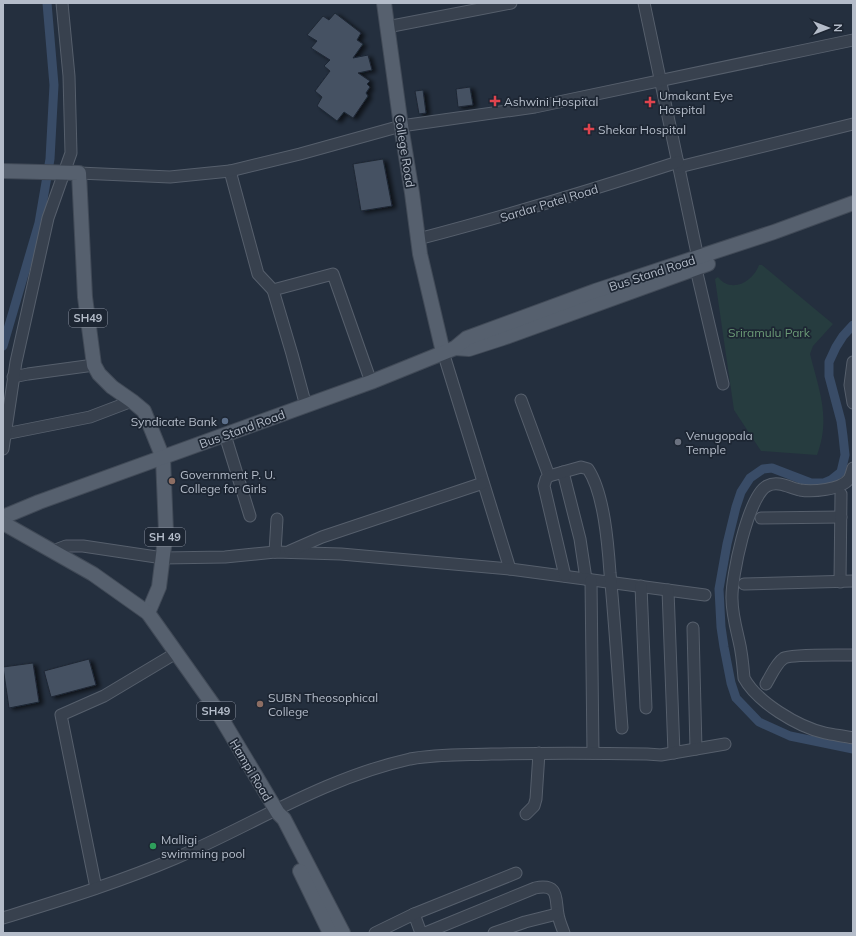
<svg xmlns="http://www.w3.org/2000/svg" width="856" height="936" font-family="Mulish,sans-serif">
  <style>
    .green { fill: #263c3f }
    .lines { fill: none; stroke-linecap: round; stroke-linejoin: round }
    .canal { stroke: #394c67; stroke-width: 9 }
    .building { fill: #455162; stroke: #1f2835; filter: url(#shadow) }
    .minor-casing { stroke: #565f6c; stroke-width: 13 }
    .major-casing { stroke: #414a57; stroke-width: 16 }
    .minor { stroke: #38414e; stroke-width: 11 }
    .major { stroke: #56606e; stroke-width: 14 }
    .health-dot { fill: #e0444e; stroke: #1d2633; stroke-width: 1.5 }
    .service-dot { fill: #5c6f8a; stroke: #1d2633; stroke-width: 1.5 }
    .worship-dot { fill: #6b7280; stroke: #1d2633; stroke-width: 1.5 }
    .education-dot { fill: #8d6e63; stroke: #1d2633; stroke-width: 1.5 }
    .leisure-dot { fill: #2e9e5b; stroke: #1d2633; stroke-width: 1.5 }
    .labels { text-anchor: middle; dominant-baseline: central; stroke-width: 3.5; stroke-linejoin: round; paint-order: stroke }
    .shield { fill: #1d2633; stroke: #878f9c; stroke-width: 1 }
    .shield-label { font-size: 11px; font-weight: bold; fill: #b4bcc9 }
    .poi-label { font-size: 12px; fill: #b4bcc9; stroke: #1d2633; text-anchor: start }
    .street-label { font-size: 12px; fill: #b4bcc9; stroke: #1d2633 }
    .park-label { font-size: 12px; fill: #6b9a76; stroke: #1d2633 }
  </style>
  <defs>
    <filter id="shadow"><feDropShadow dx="4" dy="2" stdDeviation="2" flood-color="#0009"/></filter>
  </defs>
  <rect width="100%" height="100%" fill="#242f3e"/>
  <path class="green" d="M759,265H762L833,324L813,346L810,354C819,390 831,418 817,455L761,451L734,410L715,279L718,277C731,294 753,282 759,265Z"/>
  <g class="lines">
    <g class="canal">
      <path d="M853,325L843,336L836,347L829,362V376L841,421L843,436L845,455L841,472L831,480L824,483H811L772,468L763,469L750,478L741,492L736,507L727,544L719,589L721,627L724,647L731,683L736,698L759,722L790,736L853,749"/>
      <path d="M3,346L39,223L50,159L54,85L47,3"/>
    </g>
  </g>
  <g class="building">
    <path d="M335,13L361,33L357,40L363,44L353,58L368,55L372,70L358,73L370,81L367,84L370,87L366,93L368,96L353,118L344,112L337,121L317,106L322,97L315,91L330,71L324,66L330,60L311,48L317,41L307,35L323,16L329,20Z"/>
    <path d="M470,87L473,105L458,107L456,89Z"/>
    <path d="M423,90L426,113L419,114L415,91Z"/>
    <path d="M383,159L392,206L361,211L353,164Z"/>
    <path d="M89,659L96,685L51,697L44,671Z"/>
    <path d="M33,663L39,702L9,708L3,667Z"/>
  </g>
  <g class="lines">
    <g class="minor-casing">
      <g id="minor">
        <path d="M644,3L698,258L696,269L723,384"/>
        <path d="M387,27L511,3"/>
        <path d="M679,167L853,124"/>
        <path d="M230,171L258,274L273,290"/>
        <path d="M79,173L170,177L230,171L300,154L401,126L535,107L853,40"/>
        <path d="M418,239C506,216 592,190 678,162"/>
        <path d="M443,352L510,569"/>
        <path d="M853,362L850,385L853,403"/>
        <path d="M13,377L28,374L94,365"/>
        <path d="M521,400L549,476"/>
        <path d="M306,406L292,354L273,290L333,274L371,382"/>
        <path d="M5,434L90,417L132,401"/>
        <path d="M225,435L250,516"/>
        <path d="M3,449L16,362L48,218L71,153L69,76L62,3"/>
        <path d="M853,468C852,471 851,476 849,479C841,490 812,492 800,490C790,488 778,480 767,486C748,496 731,578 732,599C732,613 736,628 739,641C742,653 743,666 744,678C757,702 798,727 825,733C834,735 844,736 853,738"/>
        <path d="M563,472L580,539L586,579"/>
        <path d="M761,518L841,517"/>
        <path d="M53,551L66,546H83L163,558L225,557L275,552L341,554L510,569L705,595"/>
        <path d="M290,551L322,537L483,483"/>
        <path d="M275,552L277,519"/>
        <path d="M565,576L544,486L546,479L549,476L581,467L588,469C604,493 608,544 610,573C615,624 618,676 622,728"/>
        <path d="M591,580L593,753"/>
        <path d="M840,582L841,494"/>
        <path d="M744,584L853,581"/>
        <path d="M641,586L646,708"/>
        <path d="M668,590L674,753"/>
        <path d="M693,628L696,749"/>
        <path d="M766,684C771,676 776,663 784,658C791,654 842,655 853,655"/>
        <path d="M526,814L534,806L536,799L539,753"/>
        <path d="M96,888L61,715L104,696L176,653"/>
        <path d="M414,914L421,933"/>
        <path d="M3,918C61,900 120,882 176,858C254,824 325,778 410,759C436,754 464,755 491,754C543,753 595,753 647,754L661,755L725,744"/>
        <path d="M375,933L414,914L516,873"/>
        <path d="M425,933L535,888C560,883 555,899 558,914C559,921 562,927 564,933"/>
        <path d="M494,933L525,922L557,914"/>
      </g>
    </g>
    <g class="major-casing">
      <g id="major">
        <path d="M384,3L401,126L412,193L420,254L443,352"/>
        <path d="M3,171L79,173L85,297L94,365L99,374L112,387L132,401L144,411L163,458L166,531L159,587L148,613"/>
        <path d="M455,348L469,349L503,338L708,264"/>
        <path d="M3,517L39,502L371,382L455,348L467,338L595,291L774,232L853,203"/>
        <path d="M3,523L93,574L148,613L214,706L278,813L284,819L343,933"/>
        <path d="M300,871L330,933"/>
      </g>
    </g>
    <use href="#minor" class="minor"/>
    <use href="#major" class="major"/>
  </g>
  <g class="health-dot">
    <path d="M493 95h4v4h4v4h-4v4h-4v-4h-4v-4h4z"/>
    <path d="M648 96h4v4h4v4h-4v4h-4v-4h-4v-4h4z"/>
    <path d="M587 123h4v4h4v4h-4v4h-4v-4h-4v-4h4z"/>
  </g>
  <circle class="service-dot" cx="225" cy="421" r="4"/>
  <circle class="worship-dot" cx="678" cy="442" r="4"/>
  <g class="education-dot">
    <circle cx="172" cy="481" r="4"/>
    <circle cx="260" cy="704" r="4"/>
  </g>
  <circle class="leisure-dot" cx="153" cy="846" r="4"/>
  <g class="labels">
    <g class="shield">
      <rect x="69" y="309" width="38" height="18" rx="3"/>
      <rect x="145" y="528" width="40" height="18" rx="3"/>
      <rect x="197" y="702" width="38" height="18" rx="3"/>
    </g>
    <g class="shield-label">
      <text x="88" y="318">SH49</text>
      <text x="165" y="537">SH 49</text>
      <text x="216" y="711">SH49</text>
    </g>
    <g class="poi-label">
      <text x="659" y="95">Umakant Eye<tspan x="659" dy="14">Hospital</tspan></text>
      <text x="504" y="101">Ashwini Hospital</text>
      <text x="598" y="129">Shekar Hospital</text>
      <text x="217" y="421" text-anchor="end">Syndicate Bank</text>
      <text x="686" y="435">Venugopala<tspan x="686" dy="14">Temple</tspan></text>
      <text x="180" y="474">Government P. U.<tspan x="180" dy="14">College for Girls</tspan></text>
      <text x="268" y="697">SUBN Theosophical<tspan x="268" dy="14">College</tspan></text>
      <text x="161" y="839">Malligi<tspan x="161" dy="14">swimming pool</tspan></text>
    </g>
    <g class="street-label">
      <text transform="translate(405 151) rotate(81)">College Road</text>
      <text transform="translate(549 203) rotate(-17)">Sardar Patel Road</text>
      <text transform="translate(652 273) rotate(-18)">Bus Stand Road</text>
      <text transform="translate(242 429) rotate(-20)">Bus Stand Road</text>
      <text transform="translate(251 770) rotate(59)">Hampi Road</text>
    </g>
    <g class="park-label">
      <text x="769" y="332">Sriramulu Park</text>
    </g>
  </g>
  <rect width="856" height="936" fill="none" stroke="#b4bcc9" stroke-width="8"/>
  <g transform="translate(828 28) rotate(90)" stroke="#1d2633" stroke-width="3" paint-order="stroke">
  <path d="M0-3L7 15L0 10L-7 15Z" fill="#b4bcc9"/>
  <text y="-6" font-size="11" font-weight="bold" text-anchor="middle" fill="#b4bcc9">N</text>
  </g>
</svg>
